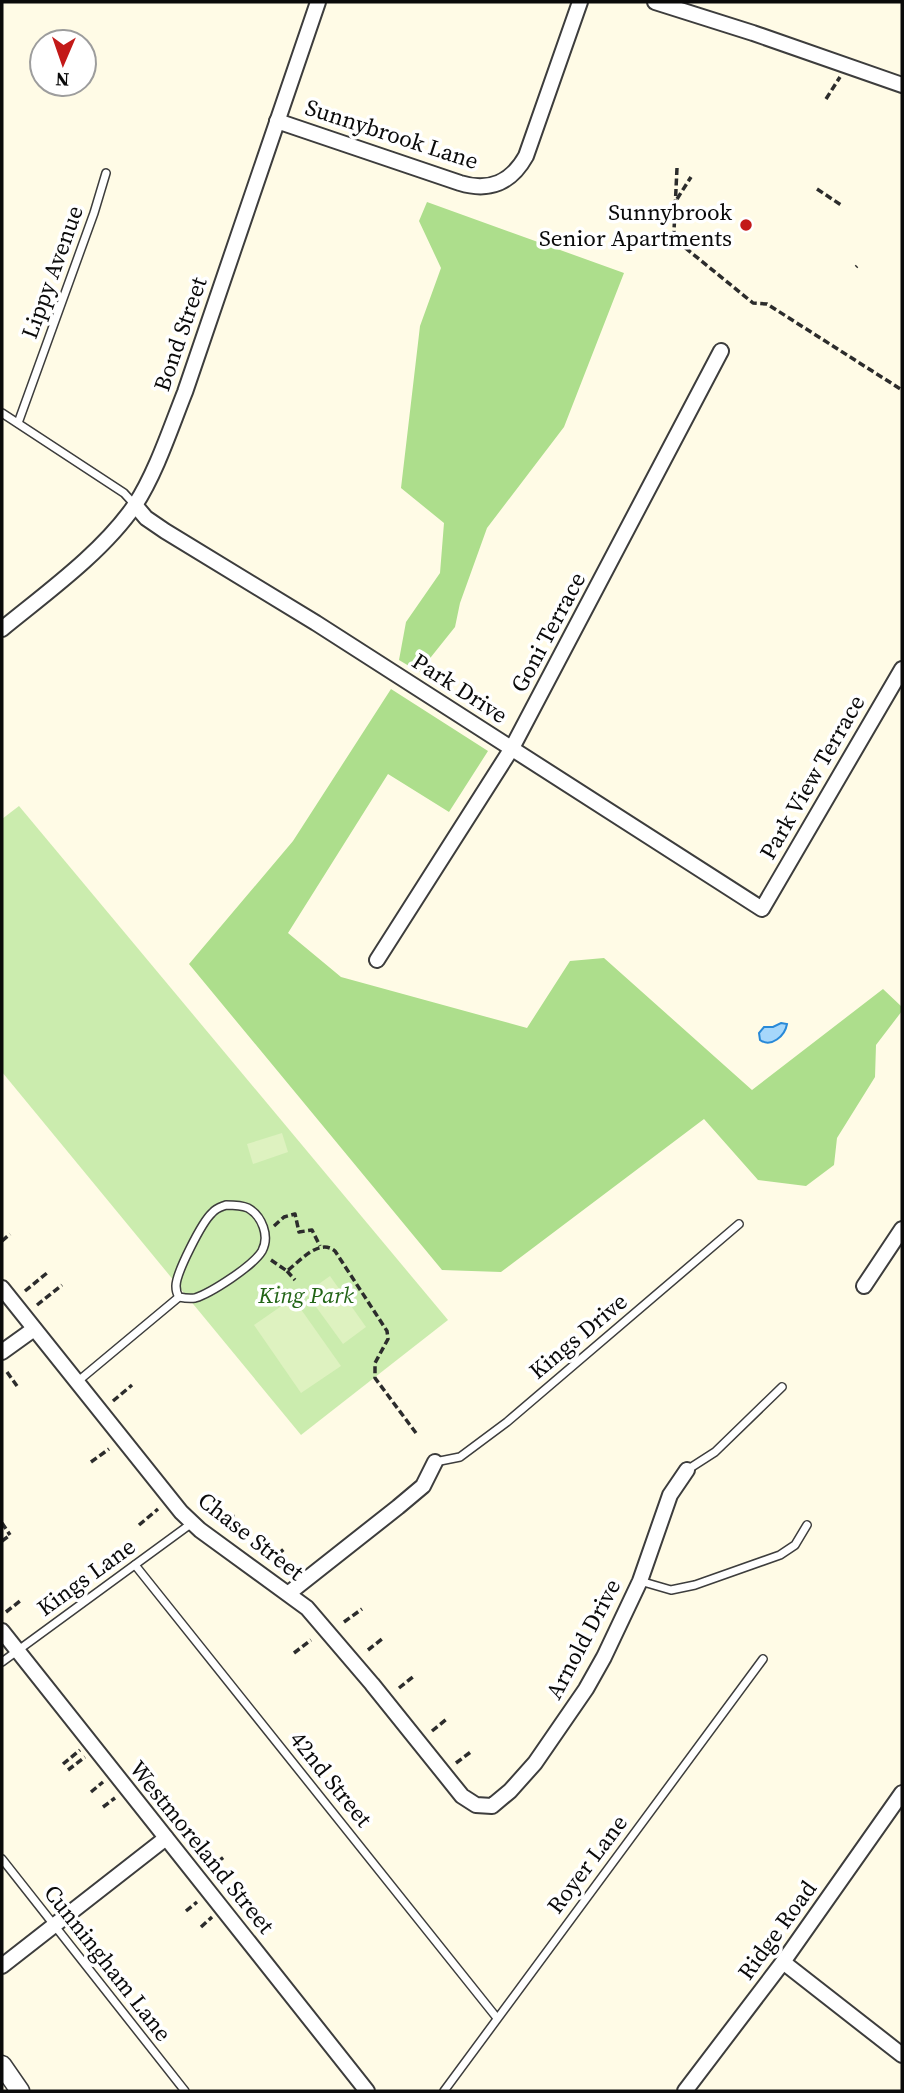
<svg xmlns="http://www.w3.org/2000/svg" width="904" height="2093" font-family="'Source Serif 4',serif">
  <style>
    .green { fill: #cbecae }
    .forest { fill: #adde8c }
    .pitch { fill: #def2c0 }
    .water { fill: #a6d7fb; stroke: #2889d8; stroke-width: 2 }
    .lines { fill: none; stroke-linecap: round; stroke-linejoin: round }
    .service-casing { stroke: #3d3d3d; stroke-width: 10 }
    .minor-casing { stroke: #3d3d3d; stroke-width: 18 }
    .tertiary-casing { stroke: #3d3d3d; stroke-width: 21 }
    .path { stroke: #2c2c2c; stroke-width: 3.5; stroke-dasharray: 7 3.5; stroke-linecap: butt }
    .service { stroke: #fff; stroke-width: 7 }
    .minor { stroke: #fff; stroke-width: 14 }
    .tertiary { stroke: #fff; stroke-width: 18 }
    .poi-dot { fill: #c31918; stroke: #fff; stroke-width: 2.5 }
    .labels { text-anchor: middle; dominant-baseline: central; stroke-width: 7; stroke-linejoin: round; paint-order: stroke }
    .street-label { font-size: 23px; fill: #0a0a0a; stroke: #fff }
    .poi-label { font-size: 23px; fill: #0a0a0a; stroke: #fff; text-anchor: end }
    .park-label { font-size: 23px; font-style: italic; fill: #236517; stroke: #fff }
  </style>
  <rect width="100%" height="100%" fill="#fffbe6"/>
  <path class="green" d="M19,806L448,1320L301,1435L2,1072V819Z"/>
  <g class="forest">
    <path d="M427,202L624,273L564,427L487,528L460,603L455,627L419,672L399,660L406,622L440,573L444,523L401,488L420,326L441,268L419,221Z"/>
    <path d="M391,689L488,751L449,812L388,774L288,933L341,977L527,1028L570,961L604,958L752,1090L883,989L902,1007V1011L876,1045L875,1077L837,1138L834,1165L806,1186L758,1180L704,1119L501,1272L442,1270L189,964L293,841Z"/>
  </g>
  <g class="pitch">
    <path d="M282,1133L288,1152L253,1164L247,1144Z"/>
    <path d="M330,1276L366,1327L343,1344L306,1293Z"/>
    <path d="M293,1298L341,1366L301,1393L254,1325Z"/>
  </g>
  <path class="water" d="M781,1023L787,1024C785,1036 771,1048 760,1040L759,1033L764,1027H773Z"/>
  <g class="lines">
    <g class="service-casing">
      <g id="service">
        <path d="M2,413L124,493L135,505"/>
        <path d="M18,423L94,213L106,173"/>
        <path d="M226,1205C234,1205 241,1205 248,1208C262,1216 270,1236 262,1251C253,1266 211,1293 195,1298C189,1299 184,1298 179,1297C177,1294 176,1289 176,1286C176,1273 202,1222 212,1213C216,1208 221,1207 226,1205Z"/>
        <path d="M77,1382L179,1297"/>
        <path d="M435,1462L460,1457L507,1422L739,1224"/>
        <path d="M687,1470L715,1452L782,1387"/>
        <path d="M135,1565L497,2018"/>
        <path d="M640,1581L671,1590L695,1585L780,1555L795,1545L807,1525"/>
        <path d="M2,1662L192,1523"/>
        <path d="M2,1859L185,2091"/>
        <path d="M444,2091L763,1659"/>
      </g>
    </g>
    <g class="minor-casing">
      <g id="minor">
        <path d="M655,2L753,33L902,85"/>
        <path d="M277,121L460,183C489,192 511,183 526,156L580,2"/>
        <path d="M135,505L146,518L165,531L316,623L762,909L902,669"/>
        <path d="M2,629C46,593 103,552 135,505C156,473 171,427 185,392L318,2"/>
        <path d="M377,960L512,748L721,351"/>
        <path d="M864,1286L902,1229"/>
        <path d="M2,1288L181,1512L200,1530L307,1608L372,1684L462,1796L476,1805L492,1806L510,1791L535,1763L586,1689L604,1657L640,1581L670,1495L687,1470"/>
        <path d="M2,1352L34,1329"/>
        <path d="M289,1593L398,1507L423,1486L435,1462"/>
        <path d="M2,1631L367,2091"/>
        <path d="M783,1962L902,2055"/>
        <path d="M2,1966L166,1838"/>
        <path d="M685,2091L783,1962L902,1793"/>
      </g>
    </g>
    <g class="tertiary-casing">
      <path id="tertiary" d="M2,2065L20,2091"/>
    </g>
    <g class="path">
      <path d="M826,99L840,77"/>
      <path d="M677,168L674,231L675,236L683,246L753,303L767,304L902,390"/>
      <path d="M817,189L841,205"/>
      <path d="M677,199L691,177"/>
      <path d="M856,267L857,266"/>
      <path d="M274,1226L284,1217L295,1214L299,1232L312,1230L320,1246"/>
      <path d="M2,1241L10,1234"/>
      <path d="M271,1260L287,1271C300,1261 319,1238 335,1251L387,1331L388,1339L375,1363V1378L416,1433"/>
      <path d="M287,1271L295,1280"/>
      <path d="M25,1291L47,1273"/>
      <path d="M37,1305L62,1285"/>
      <path d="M7,1372L17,1386"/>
      <path d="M113,1401L132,1385"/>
      <path d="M91,1462L109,1449"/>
      <path d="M209,1510L224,1518L238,1516"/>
      <path d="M2,1523L10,1535"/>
      <path d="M139,1525L158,1509"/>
      <path d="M2,1541L10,1535"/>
      <path d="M256,1552L272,1539"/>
      <path d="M270,1561L284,1549"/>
      <path d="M6,1612L20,1601"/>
      <path d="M344,1622L362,1609"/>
      <path d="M368,1650L382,1639"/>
      <path d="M294,1653L311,1640"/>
      <path d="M399,1688L414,1676"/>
      <path d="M432,1731L448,1718"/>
      <path d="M456,1763L472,1751"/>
      <path d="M63,1764L80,1750"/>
      <path d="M68,1770L85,1757"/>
      <path d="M91,1792L103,1782"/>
      <path d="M103,1807L115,1798"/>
      <path d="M209,1868L224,1857"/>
      <path d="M186,1911L197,1902"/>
      <path d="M201,1927L212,1917"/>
    </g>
    <use href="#service" class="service"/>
    <use href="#minor" class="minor"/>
    <use href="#tertiary" class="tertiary"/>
  </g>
  <circle class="poi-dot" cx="746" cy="225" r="7"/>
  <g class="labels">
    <g class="street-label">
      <text transform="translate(392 134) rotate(18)">Sunnybrook Lane</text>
      <text transform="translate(52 272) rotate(-70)">Lippy Avenue</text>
      <text transform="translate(180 334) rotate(-71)">Bond Street</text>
      <text transform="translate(548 632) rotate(-62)">Goni Terrace</text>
      <text transform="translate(460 688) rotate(33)">Park Drive</text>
      <text transform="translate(812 777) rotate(-60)">Park View Terrace</text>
      <text transform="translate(578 1336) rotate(-40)">Kings Drive</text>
      <text transform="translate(251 1536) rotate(38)">Chase Street</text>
      <text transform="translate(86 1577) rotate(-36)">Kings Lane</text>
      <text transform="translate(583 1639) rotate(-62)">Arnold Drive</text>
      <text transform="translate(331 1779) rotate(51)">42nd Street</text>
      <text transform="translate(202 1847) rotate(51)">Westmoreland Street</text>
      <text transform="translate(587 1864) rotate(-53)">Royer Lane</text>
      <text transform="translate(777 1930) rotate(-54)">Ridge Road</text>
      <text transform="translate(108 1963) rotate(52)">Cunningham Lane</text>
    </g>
    <g class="poi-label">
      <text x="732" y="212">Sunnybrook<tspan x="732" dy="26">Senior Apartments</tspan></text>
    </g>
    <g class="park-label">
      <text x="306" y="1295">King Park</text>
    </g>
  </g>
  <rect width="904" height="2093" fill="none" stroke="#0a0a0a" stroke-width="7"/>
  <g transform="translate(63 63) rotate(182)"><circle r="33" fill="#ffffff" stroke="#9d9d9d" stroke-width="2"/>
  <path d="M0-5L12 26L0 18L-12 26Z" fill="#c31918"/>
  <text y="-10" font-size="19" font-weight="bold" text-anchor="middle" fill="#0a0a0a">N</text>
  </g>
</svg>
